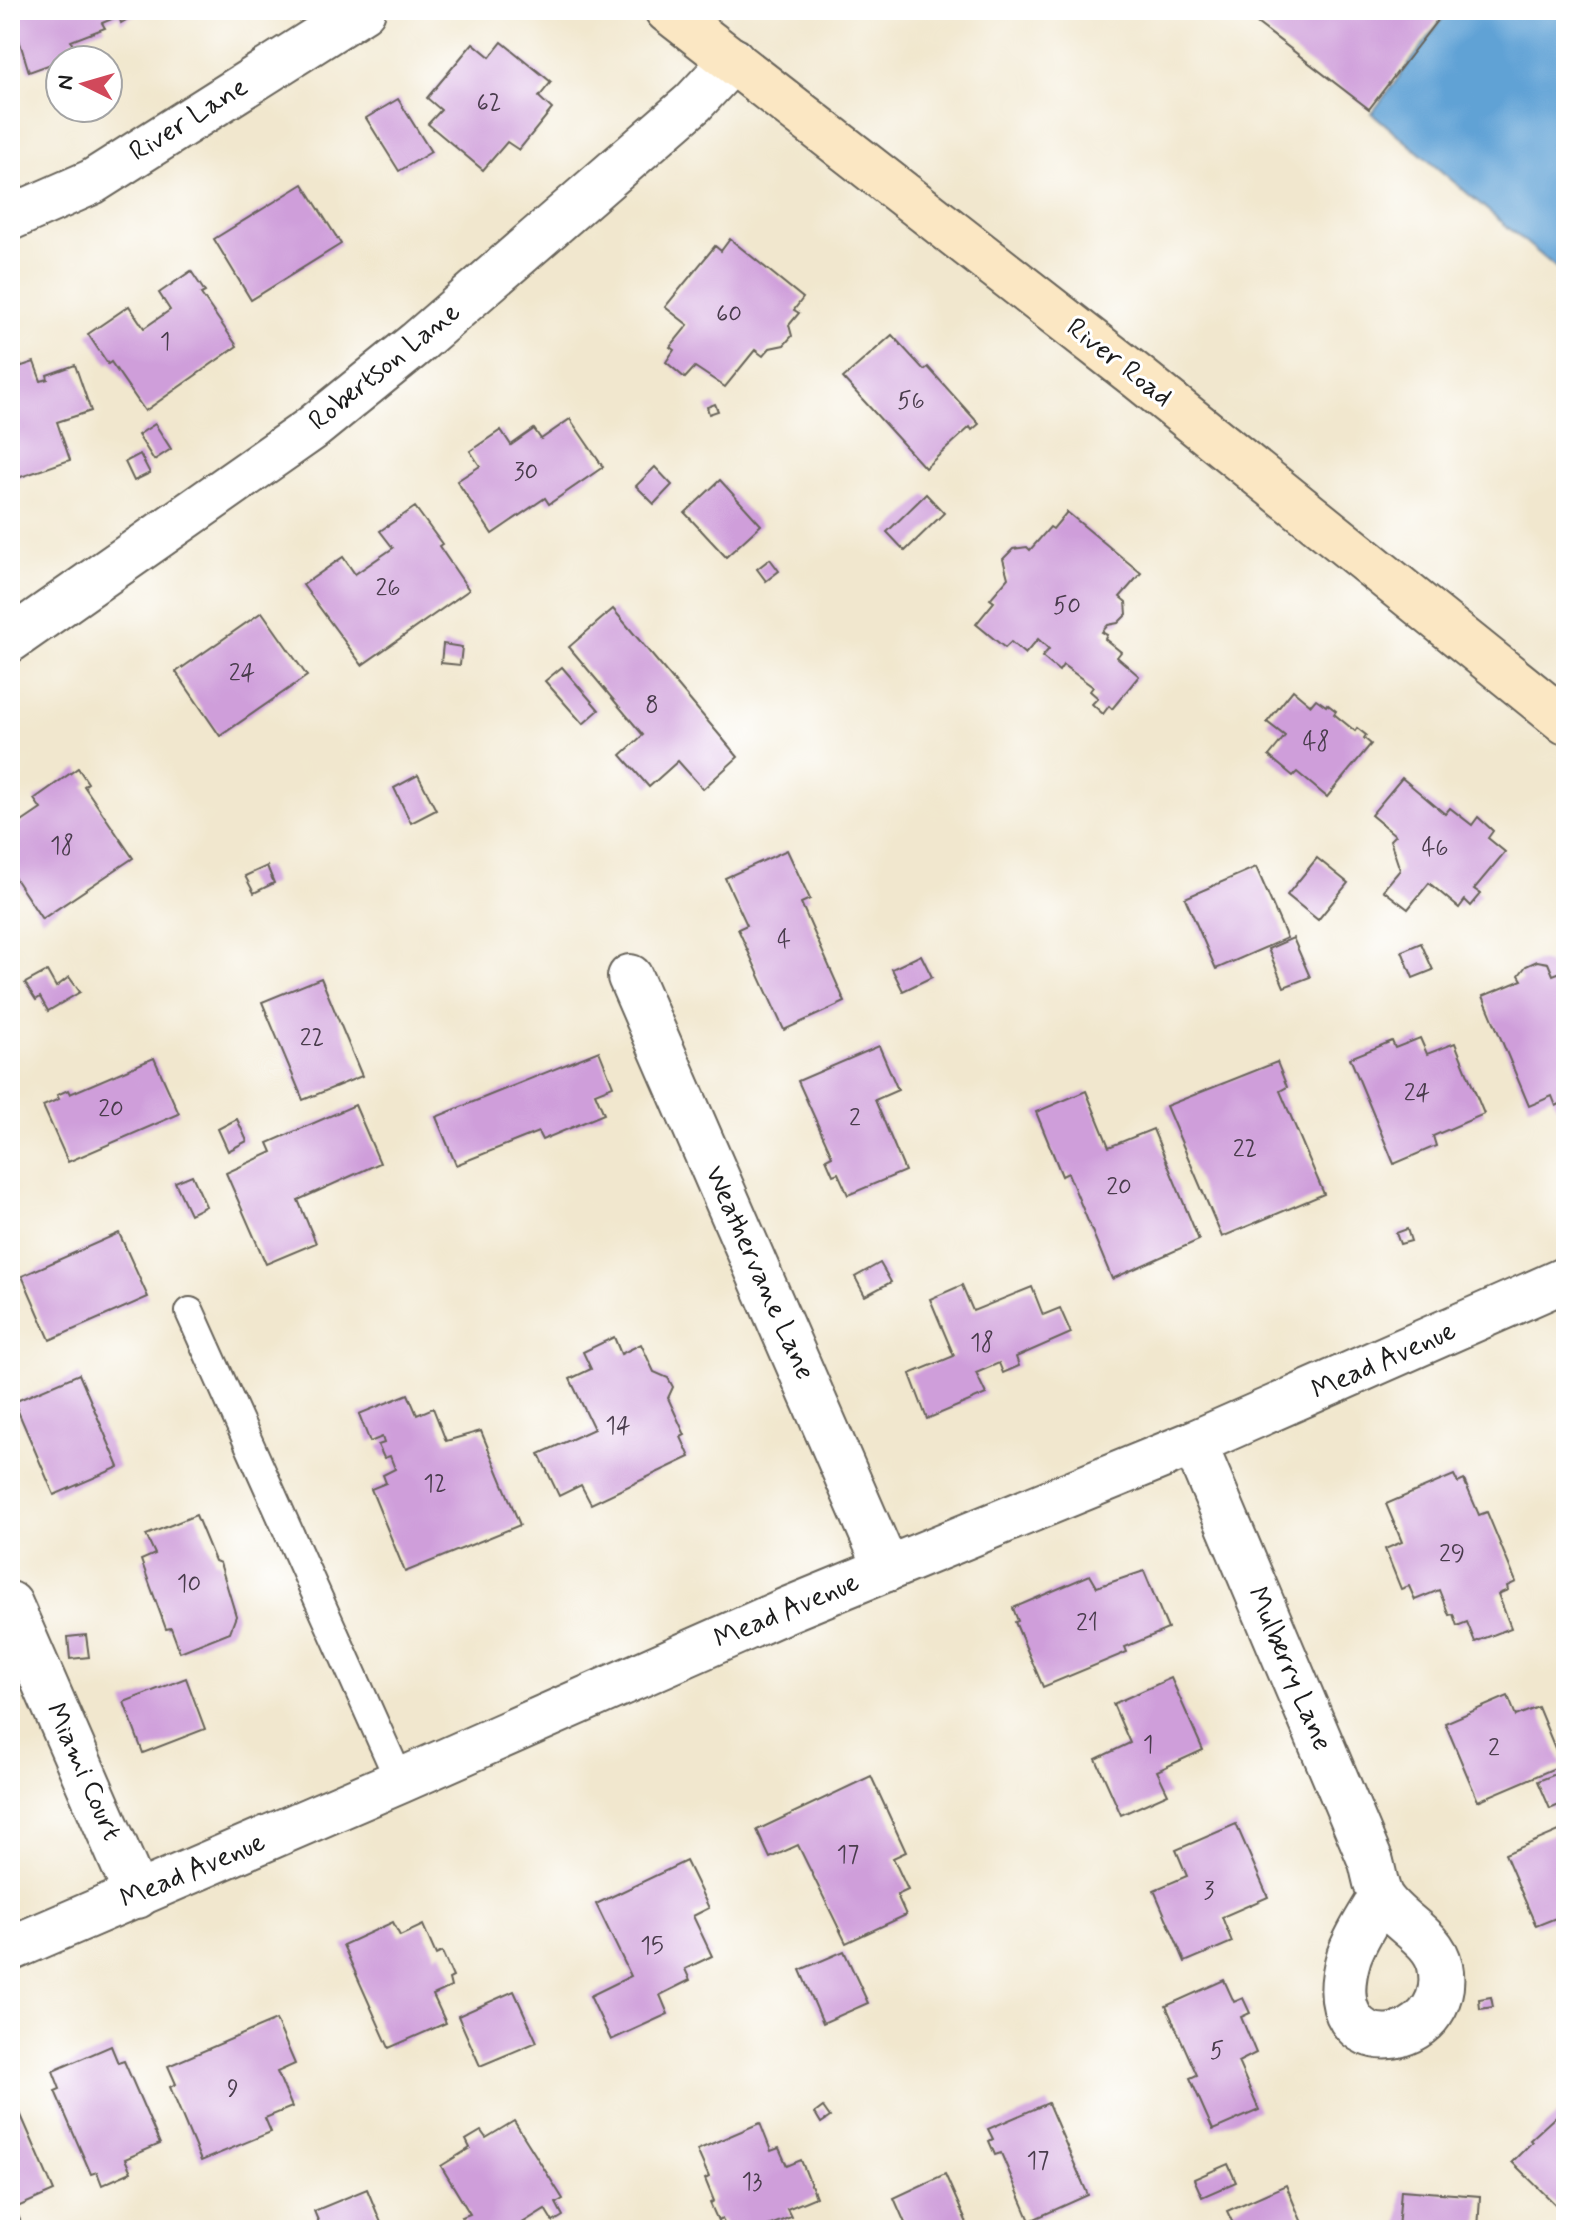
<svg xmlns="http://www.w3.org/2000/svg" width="1576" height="2240" font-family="Mynerve,sans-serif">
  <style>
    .water { fill: #61a2d5; stroke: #3e5f78; stroke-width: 2 }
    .building { fill: #cf9eda }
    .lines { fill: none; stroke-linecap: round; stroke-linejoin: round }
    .service-casing { stroke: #67635a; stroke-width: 32 }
    .minor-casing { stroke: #67635a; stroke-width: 48 }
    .secondary-casing { stroke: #67635a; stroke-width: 48 }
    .service { stroke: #fff; stroke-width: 28 }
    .minor { stroke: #fff; stroke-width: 44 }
    .secondary { stroke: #fbe7c3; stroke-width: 44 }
    .labels { text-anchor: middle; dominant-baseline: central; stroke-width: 6; stroke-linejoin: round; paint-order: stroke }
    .number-label { font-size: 24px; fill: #493c4c }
    .street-label { font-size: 28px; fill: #1c1c1c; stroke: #fff }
  </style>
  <rect width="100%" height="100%" fill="#fff"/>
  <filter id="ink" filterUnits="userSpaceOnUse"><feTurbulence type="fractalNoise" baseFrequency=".0125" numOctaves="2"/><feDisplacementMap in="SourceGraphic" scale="16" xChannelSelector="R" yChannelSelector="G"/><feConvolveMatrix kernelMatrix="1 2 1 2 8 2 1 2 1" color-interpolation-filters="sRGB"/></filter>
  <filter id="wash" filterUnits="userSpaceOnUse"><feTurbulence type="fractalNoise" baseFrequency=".006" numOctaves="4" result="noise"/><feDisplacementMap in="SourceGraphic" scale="32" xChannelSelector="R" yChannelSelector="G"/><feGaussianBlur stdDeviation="1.8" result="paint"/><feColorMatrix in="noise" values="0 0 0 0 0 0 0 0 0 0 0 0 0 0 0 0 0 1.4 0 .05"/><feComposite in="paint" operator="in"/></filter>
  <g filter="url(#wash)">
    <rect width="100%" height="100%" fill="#f1e7ce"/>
    <path class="water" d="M1449,10H1566V276L1372,113Z"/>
    <g id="blocks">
      <g class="building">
        <path d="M10,10H143L121,23L119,16L102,23L105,28L71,41L76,55L29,72Z"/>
        <path d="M1240,10H1445L1369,109Z"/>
        <path d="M502,42L551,82L539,97L552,109L519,150L507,142L483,170L428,124L441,110L427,98L473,43L490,57Z"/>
        <path d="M398,99L431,152L399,171L366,118Z"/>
        <path d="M303,184L341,244L251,300L214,239Z"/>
        <path d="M730,239L803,298L794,310L799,313L789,325L792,336L784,345L770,348L763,356L755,350L725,387L695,367L685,378L666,362L674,350L670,347L688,325L665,307L715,246L721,251Z"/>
        <path d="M191,271L205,292L201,294L237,346L145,411L111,362L108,364L88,334L129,306L144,328L170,310L159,293Z"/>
        <path d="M892,335L924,370L928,367L979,424L972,430L970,427L925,468L843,378Z"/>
        <path d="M34,362L41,381L48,379L47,375L75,365L91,411L57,422L70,460L15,479L10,463V370Z"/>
        <path d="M715,404L718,411L709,414L707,407Z"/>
        <path d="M570,419L603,467L549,504L545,498L492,534L457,481L480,466L470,451L501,430L511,445L534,429L541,439Z"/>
        <path d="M155,424L171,449L154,460L138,435Z"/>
        <path d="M140,454L150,473L134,481L125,462Z"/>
        <path d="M655,467L672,485L654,504L636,486Z"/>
        <path d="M720,480L761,525L726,557L685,513Z"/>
        <path d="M926,494L944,513L905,551L887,532Z"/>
        <path d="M415,507L442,544L439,546L469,590L362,665L303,585L343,557L355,574L393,548L380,531Z"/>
        <path d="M1067,512L1141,573L1120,597L1126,602L1127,614L1118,623L1108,625L1102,632L1107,635L1105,639L1121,652L1117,657L1139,676L1112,709L1109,706L1103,714L1092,704L1098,698L1090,691L1093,687L1063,665L1059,671L1042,657L1049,649L1038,639L1025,654L1011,642L1005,648L976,624L994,602L990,599L1008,578L1003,559L1013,549L1027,547L1030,550L1050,527L1053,529Z"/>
        <path d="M770,559L779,571L766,581L757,569Z"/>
        <path d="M613,609L738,757L703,789L678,761L649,787L621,755L643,735L569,647Z"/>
        <path d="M262,612L307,676L220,736L176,672Z"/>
        <path d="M443,644L462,647L460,665L441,663Z"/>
        <path d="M562,667L599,710L583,724L545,681Z"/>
        <path d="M1293,690L1311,705L1316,699L1326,706L1327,704L1336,711L1334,714L1355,731L1357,728L1366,735L1364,738L1371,744L1327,797L1297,772L1293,776L1269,756L1285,736L1267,722Z"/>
        <path d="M78,768L88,783L84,786L133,858L42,919L10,871V830L41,809L34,799Z"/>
        <path d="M418,775L436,810L411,823L394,788Z"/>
        <path d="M1402,778L1445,814L1450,808L1472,825L1478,817L1493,831L1488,838L1505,852L1474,889L1481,894L1471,906L1465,900L1459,908L1429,883L1408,909L1383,890L1400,870L1390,840L1395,835L1371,815Z"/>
        <path d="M787,850L810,899L801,903L845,1002L784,1030L738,929L747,925L725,878Z"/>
        <path d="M1317,858L1348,883L1318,920L1287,895Z"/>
        <path d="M267,866L274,883L254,893L245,876Z"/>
        <path d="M1256,867L1287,938L1216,969L1185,898Z"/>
        <path d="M1293,938L1310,977L1284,987L1268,949Z"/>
        <path d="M1421,943L1433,970L1413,978L1402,951Z"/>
        <path d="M921,955L932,977L903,991L892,969Z"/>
        <path d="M1537,961L1548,963L1553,975L1566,970V1101L1556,1106L1552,1096L1529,1106L1483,996L1522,980L1519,975L1526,966Z"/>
        <path d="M47,971L56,987L69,977L80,992L48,1011L40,997L36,1000L25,983Z"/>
        <path d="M321,978L362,1076L303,1100L262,1002Z"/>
        <path d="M1420,1038L1427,1054L1455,1043L1484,1114L1433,1136L1436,1146L1394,1164L1350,1058L1392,1041L1395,1048Z"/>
        <path d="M879,1046L898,1090L875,1100L905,1171L848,1195L838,1173L833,1175L826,1159L832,1156L798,1081Z"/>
        <path d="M599,1051L613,1086L595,1093L604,1114L542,1140L538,1132L456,1165L436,1117Z"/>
        <path d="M154,1058L179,1114L68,1162L43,1106L59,1099L57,1095L68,1090L70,1094Z"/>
        <path d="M1277,1062L1287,1087L1280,1091L1324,1194L1222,1237L1166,1106Z"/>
        <path d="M1086,1091L1109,1147L1153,1129L1199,1240L1112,1279L1068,1173L1062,1176L1036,1112Z"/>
        <path d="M355,1105L380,1163L298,1200L316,1243L266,1264L226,1173L272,1152L268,1143Z"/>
        <path d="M237,1119L247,1141L228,1151L218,1129Z"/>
        <path d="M192,1175L206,1206L190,1214L175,1182Z"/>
        <path d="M1407,1229L1411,1241L1400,1244L1396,1233Z"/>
        <path d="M119,1233L148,1297L50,1340L22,1276Z"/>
        <path d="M880,1263L891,1282L865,1296L855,1277Z"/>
        <path d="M962,1285L973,1311L1032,1287L1043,1315L1060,1308L1071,1333L1016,1357L1019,1366L1003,1373L999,1363L976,1373L986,1394L927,1419L910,1374L954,1356L930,1299Z"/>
        <path d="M614,1337L621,1354L641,1344L654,1372L668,1378L673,1387L668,1398L685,1435L681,1437L690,1457L591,1504L581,1485L559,1496L539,1454L594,1429L570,1379L591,1369L583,1352Z"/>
        <path d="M79,1374L119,1467L54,1495L14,1402Z"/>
        <path d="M408,1394L417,1415L433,1408L446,1441L481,1431L520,1525L405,1572L371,1489L386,1483L383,1475L395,1469L390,1456L384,1458L378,1445L384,1443L382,1437L370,1442L359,1414Z"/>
        <path d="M1454,1475L1458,1483L1464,1480L1479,1515L1487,1512L1516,1582L1507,1586L1508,1590L1498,1594L1511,1628L1475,1642L1467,1622L1457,1626L1453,1614L1449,1615L1439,1590L1415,1600L1409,1586L1401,1589L1385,1549L1402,1542L1386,1504Z"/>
        <path d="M196,1515L215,1561L220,1563L236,1616L230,1632L180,1652L171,1628L166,1629L141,1560L155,1554L146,1535Z"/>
        <path d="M1144,1571L1168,1629L1125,1647L1127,1652L1043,1687L1015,1622L1018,1621L1013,1608L1090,1575L1097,1587Z"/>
        <path d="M86,1635L89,1657L70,1659L68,1637Z"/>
        <path d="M186,1678L205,1729L143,1753L124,1702Z"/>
        <path d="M1171,1678L1203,1750L1157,1771L1168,1794L1121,1815L1096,1759L1130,1743L1113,1704Z"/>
        <path d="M1508,1696L1516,1716L1538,1707L1562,1765L1478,1801L1445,1723Z"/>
        <path d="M1566,1770V1802L1550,1809L1538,1781Z"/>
        <path d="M871,1776L906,1852L893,1858L908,1890L897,1895L906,1915L846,1943L798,1845L770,1858L757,1830Z"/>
        <path d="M1236,1824L1268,1897L1222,1917L1232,1942L1185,1962L1154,1890L1187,1876L1176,1850Z"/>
        <path d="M1566,1828V1914L1536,1926L1505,1854Z"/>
        <path d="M686,1861L709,1908L693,1916L712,1956L685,1969L690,1980L660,1995L668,2014L611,2040L590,1996L631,1976L596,1904Z"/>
        <path d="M393,1922L400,1936L423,1925L436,1955L442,1952L453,1977L449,1979L451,1987L433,1995L446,2023L389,2048L343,1945Z"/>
        <path d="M844,1951L868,2003L823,2023L800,1970Z"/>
        <path d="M1224,1980L1234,2002L1243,1998L1250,2013L1241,2017L1256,2053L1238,2062L1259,2110L1213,2130L1190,2078L1197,2075L1166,2006Z"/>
        <path d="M514,1991L537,2042L480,2066L458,2016Z"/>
        <path d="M1491,1997L1493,2007L1480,2009L1479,1999Z"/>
        <path d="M276,2020L295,2064L277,2072L292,2107L265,2118L271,2132L201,2161L170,2087L176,2084L168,2066Z"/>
        <path d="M111,2046L118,2063L124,2061L160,2144L125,2159L131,2172L102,2185L97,2172L91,2174L55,2091L60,2089L53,2071Z"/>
        <path d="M1048,2103L1088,2195L1030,2221L1001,2153L995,2155L989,2141L993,2139L988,2129Z"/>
        <path d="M17,2106L54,2191L15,2208L20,2220L10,2225V2109Z"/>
        <path d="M823,2107L830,2117L821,2123L815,2113Z"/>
        <path d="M1566,2107V2203L1560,2209L1512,2162L1532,2142L1530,2140Z"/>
        <path d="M514,2121L563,2199L556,2203L563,2216L553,2222L545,2209L511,2230H470L462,2217L470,2214L441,2166L470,2148L466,2140L481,2131L486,2138Z"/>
        <path d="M760,2123L771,2151L779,2148L787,2166L801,2160L816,2197L787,2209L791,2217L758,2230H727L722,2219L718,2221L710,2203L714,2201L705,2179L709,2177L697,2150Z"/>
        <path d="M1228,2164L1236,2182L1202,2197L1194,2179Z"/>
        <path d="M945,2174L970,2230H908L894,2198Z"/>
        <path d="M1286,2185L1305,2230H1236L1227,2211Z"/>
        <path d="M367,2189L384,2230H322L314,2211Z"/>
        <path d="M1401,2190L1480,2196L1478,2230H1398Z"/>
        <path d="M135,2223L139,2230H119Z"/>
      </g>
    </g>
  </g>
  <g filter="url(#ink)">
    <use href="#blocks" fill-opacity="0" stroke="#67635a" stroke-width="2"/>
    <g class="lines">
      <g class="service-casing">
        <path id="service" d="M190,1312L400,1781"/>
      </g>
      <g class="minor-casing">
        <g id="minor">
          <path d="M10,218L92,182L363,10"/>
          <path d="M10,640L311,429L417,343L693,103L733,60"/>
          <path d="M630,977L887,1569"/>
          <path d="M1194,1443L1371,1862C1374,1873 1376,1888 1381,1897C1396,1922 1434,1936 1440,1966C1457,2049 1314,2074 1349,1956C1356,1936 1370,1916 1381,1897"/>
          <path d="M10,1604L137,1896"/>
          <path d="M10,1949L400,1781L789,1609L1194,1443L1566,1279"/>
        </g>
      </g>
      <g class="secondary-casing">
        <path id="secondary" d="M667,10L1139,378L1566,722"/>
      </g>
      <use href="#service" class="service"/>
      <use href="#minor" class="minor"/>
      <use href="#secondary" class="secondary"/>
    </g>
  </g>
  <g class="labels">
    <g class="number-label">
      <text x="489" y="103">62</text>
      <text x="729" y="314">60</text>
      <text x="165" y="342">1</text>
      <text x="911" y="401">56</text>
      <text x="526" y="472">30</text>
      <text x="388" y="588">26</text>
      <text x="1067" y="606">50</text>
      <text x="242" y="673">24</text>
      <text x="652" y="705">8</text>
      <text x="1316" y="742">48</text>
      <text x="62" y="846">18</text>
      <text x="1435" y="848">46</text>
      <text x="784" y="940">4</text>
      <text x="312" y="1038">22</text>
      <text x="1417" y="1093">24</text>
      <text x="111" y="1109">20</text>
      <text x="855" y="1118">2</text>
      <text x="1245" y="1149">22</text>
      <text x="1119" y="1187">20</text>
      <text x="982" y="1343">18</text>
      <text x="618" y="1426">14</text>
      <text x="435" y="1484">12</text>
      <text x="1452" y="1554">29</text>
      <text x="189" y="1584">10</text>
      <text x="1087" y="1623">21</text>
      <text x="1148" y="1745">1</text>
      <text x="1494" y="1748">2</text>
      <text x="848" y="1855">17</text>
      <text x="1209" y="1891">3</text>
      <text x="652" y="1946">15</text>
      <text x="1217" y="2051">5</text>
      <text x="233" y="2089">9</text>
      <text x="1038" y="2161">17</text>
      <text x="752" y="2182">13</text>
    </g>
    <g class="street-label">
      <text transform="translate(189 120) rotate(-32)">River Lane</text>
      <text transform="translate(1119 363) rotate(38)">River Road</text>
      <text transform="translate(385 367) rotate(-39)">Robertson Lane</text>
      <text transform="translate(759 1273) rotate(66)">Weathervane Lane</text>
      <text transform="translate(1384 1361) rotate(-24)">Mead Avenue</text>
      <text transform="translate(787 1611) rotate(-23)">Mead Avenue</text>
      <text transform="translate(1289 1669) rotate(67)">Mulberry Lane</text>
      <text transform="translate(83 1772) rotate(66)">Miami Court</text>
      <text transform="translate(193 1871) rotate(-23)">Mead Avenue</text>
    </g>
  </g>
  <rect width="1576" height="2240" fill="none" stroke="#fff" stroke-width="40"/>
  <g transform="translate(84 84) rotate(275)"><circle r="38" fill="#ffffff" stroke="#a4a4a4" stroke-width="2"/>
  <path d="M0-6L14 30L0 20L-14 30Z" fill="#d1495b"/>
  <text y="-12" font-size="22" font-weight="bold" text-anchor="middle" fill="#1c1c1c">N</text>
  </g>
</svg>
